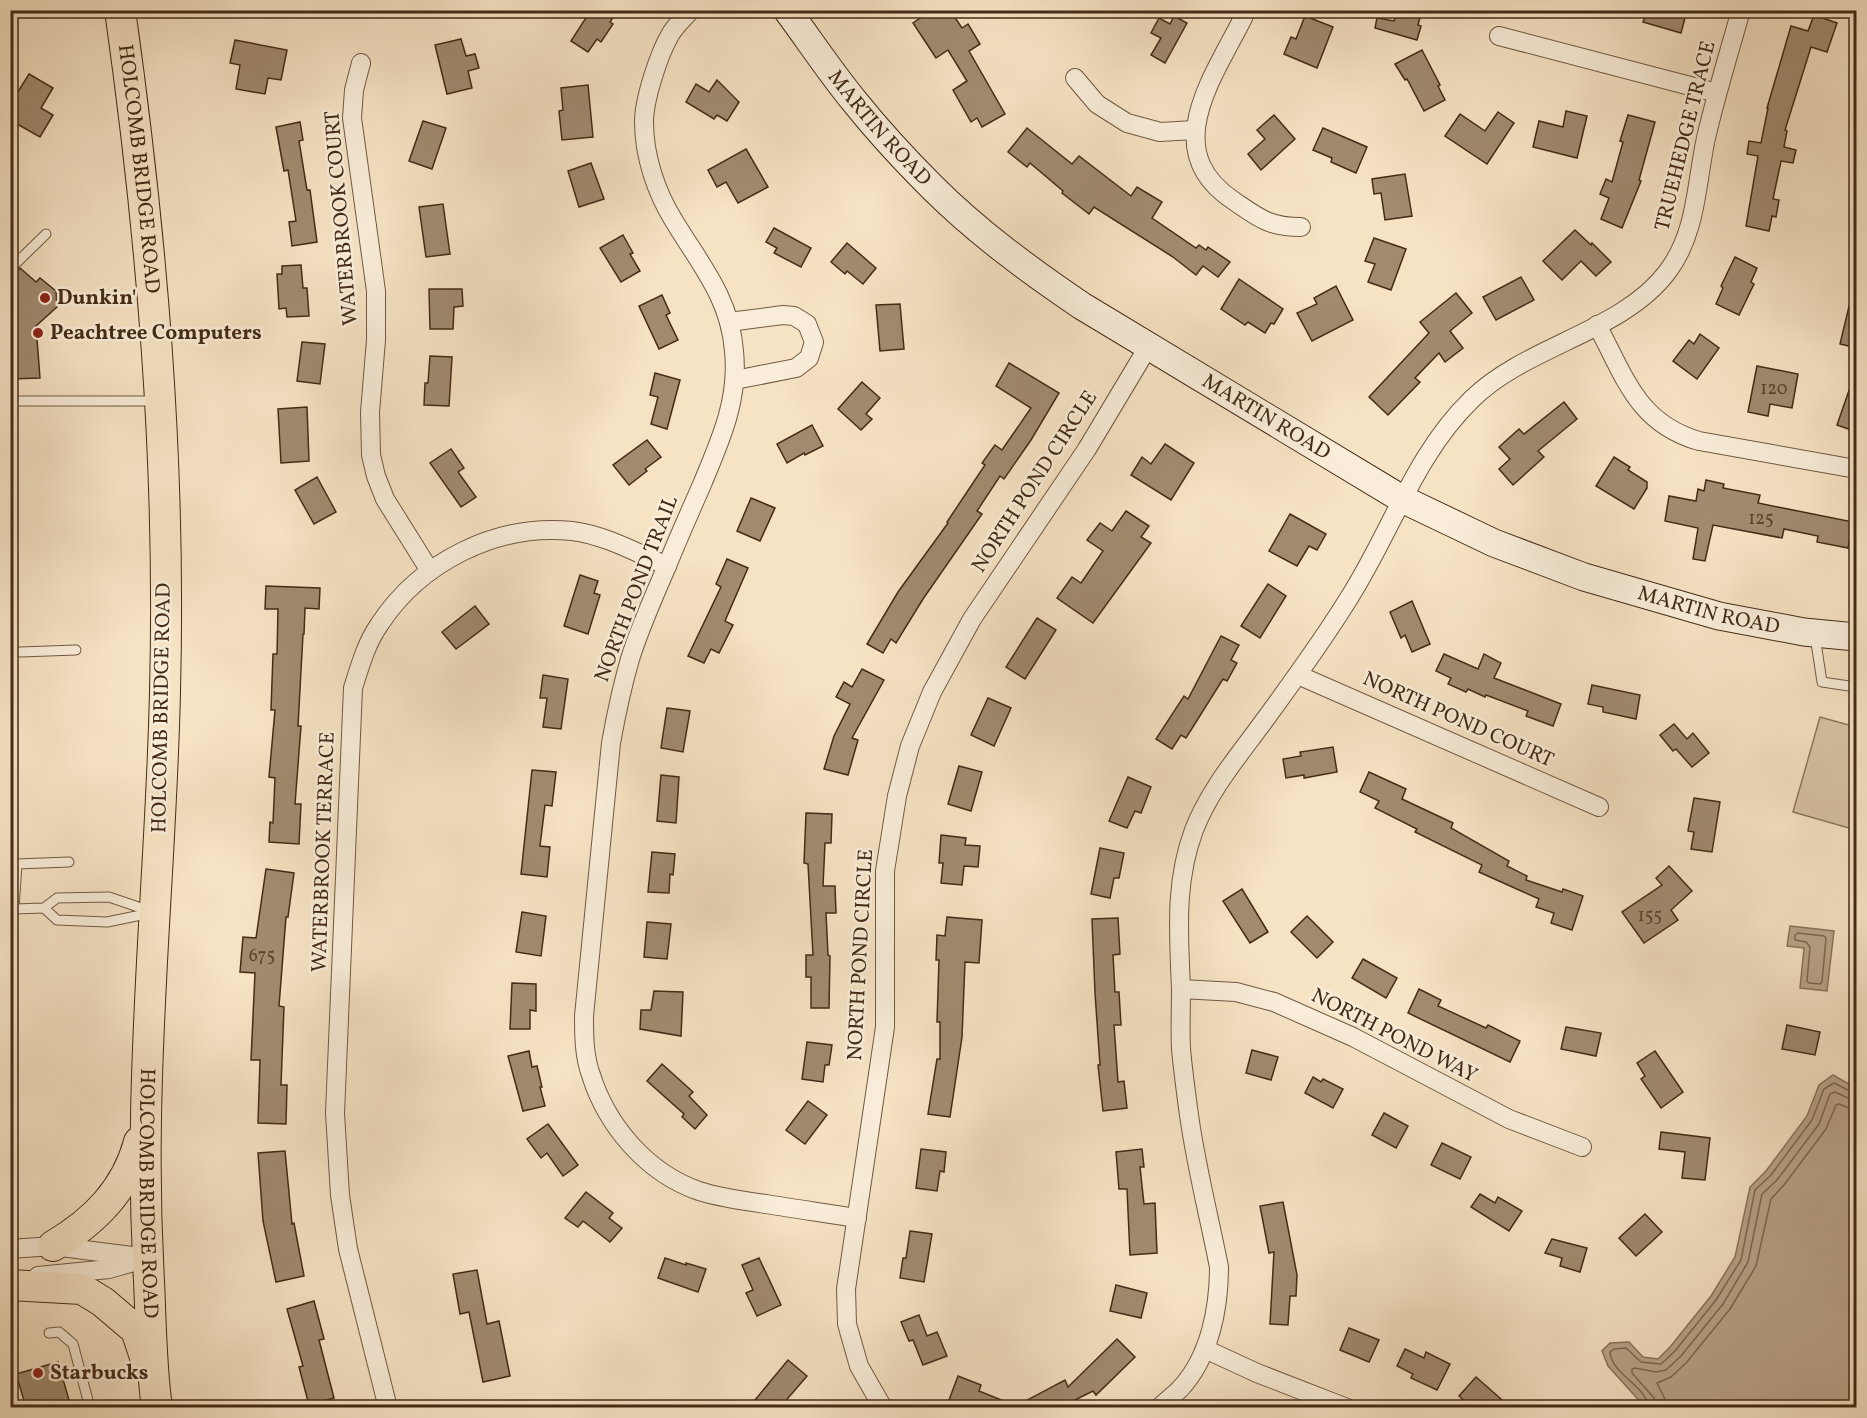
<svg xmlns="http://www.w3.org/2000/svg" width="1867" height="1418" font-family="Vollkorn,serif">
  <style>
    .green { fill: #d8c4a6; stroke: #8e785e; stroke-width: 1.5 }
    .water { fill: #b9a489; stroke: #8a745b; stroke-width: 1.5 }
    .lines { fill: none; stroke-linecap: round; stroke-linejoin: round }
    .shore { stroke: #7e6850; stroke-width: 1.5 }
    .building { fill: #a18b70; stroke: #442b16; stroke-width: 1.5 }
    .lane-casing { stroke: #705942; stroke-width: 11 }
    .street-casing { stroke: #705942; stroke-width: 20 }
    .secondary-casing { stroke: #442b16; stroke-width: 29 }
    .primary-casing { stroke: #442b16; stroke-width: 32 }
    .lane { stroke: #f9edd9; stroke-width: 9 }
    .street { stroke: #f9edd9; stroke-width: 18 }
    .secondary { stroke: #f9edd9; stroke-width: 27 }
    .primary { stroke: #f6e3c4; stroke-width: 30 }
    .poi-dot { fill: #8f2418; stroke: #f9edd9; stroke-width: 2 }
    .labels { text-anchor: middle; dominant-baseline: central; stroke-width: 5; stroke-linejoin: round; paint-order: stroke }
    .number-label { font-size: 18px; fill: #5b432c }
    .street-label { font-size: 21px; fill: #442b16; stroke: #f9edd9 }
    .poi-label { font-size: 21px; font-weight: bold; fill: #442b16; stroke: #f9edd9; text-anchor: start }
  </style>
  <rect width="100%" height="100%" fill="#f6e3c4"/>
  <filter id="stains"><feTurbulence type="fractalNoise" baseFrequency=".00333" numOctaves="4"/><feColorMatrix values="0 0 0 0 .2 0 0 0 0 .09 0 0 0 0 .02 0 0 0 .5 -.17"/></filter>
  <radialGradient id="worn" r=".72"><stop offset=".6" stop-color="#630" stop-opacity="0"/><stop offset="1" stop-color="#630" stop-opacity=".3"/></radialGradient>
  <path class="green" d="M1820,717L1856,727V830L1793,812Z"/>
  <g class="water">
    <path d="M1790,926L1834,931L1827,991L1800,988L1804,948L1787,946Z"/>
    <path d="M1833,1075L1856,1088V1407H1645L1608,1366L1602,1351L1610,1343L1629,1342L1643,1357L1658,1359L1670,1347L1711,1296L1735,1257L1750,1187L1766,1171L1807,1116L1819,1085Z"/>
  </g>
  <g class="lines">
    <g class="shore">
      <path d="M1798,933L1824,936L1826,938L1822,982L1820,984L1809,983L1807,981L1810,947L1806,942L1795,940V935Z"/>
      <path d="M1649,1408C1646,1385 1612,1375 1610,1352L1614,1349L1626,1348L1641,1362L1661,1364L1675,1351L1716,1300L1741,1260L1755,1190L1771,1175L1812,1120L1824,1089L1834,1083L1852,1092L1856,1093"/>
      <path d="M1657,1408L1654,1398L1632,1373V1369L1635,1368L1656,1372L1666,1370L1681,1356L1723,1304L1748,1262L1762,1194L1777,1180L1819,1124L1830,1094L1835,1092L1850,1099L1856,1100"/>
      <path d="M1666,1408L1665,1399L1657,1383L1671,1377L1686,1363L1730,1309L1756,1266L1771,1199L1784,1185L1826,1129L1836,1105L1839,1104L1849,1108L1856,1109"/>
    </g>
  </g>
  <g class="building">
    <path d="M591,10H618L610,22L613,24L601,42L597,39L588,52L571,41Z"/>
    <path d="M932,10H950L962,28L968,24L980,44L969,51L1005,114L982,127L977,118L971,122L953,90L967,81L948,50L936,58L913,23Z"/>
    <path d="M1397,10H1422L1418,25L1421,26L1417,40L1375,28L1377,18L1394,21Z"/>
    <path d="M1648,10H1687L1681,33L1643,22Z"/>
    <path d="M1814,15L1837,23L1827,52L1811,47L1785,130L1787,131L1784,147L1796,150L1793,163L1781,161L1773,199L1779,200L1776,217L1772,216L1769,231L1746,226L1758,156L1747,154L1749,141L1761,143L1768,108H1767L1791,26L1808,31Z"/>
    <path d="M1174,16L1187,23L1165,63L1151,55L1161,38L1151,33L1159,18L1170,24Z"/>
    <path d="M1305,16L1333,27L1317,68L1284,54L1291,37L1296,39Z"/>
    <path d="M461,39L466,56L475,54L479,68L468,71L472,88L447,94L435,45Z"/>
    <path d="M235,40L287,50L281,80L268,78L265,94L236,89L240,65L230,63Z"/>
    <path d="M1422,50L1440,85L1438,86L1445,100L1424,111L1407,79L1405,80L1395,64Z"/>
    <path d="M29,74L53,88L41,108L53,115L40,137L10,120V92L16,95Z"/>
    <path d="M717,80L739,102L727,121L717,115L714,119L686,102L696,84L709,92Z"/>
    <path d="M588,85L593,137L562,140L559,111L563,110L561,88Z"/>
    <path d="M1566,111L1587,116L1577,158L1533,147L1539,121L1563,127Z"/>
    <path d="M1498,112L1514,123L1487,164L1445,136L1460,114L1485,131Z"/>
    <path d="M1274,115L1295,139L1261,170L1248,154L1265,139L1257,130Z"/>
    <path d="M1628,115L1655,122L1639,180L1641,181L1622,228L1601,219L1609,198L1600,194L1606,179L1612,182L1623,142L1620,141Z"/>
    <path d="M423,121L446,128L432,169L409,161Z"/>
    <path d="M300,122L303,140L299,141L307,190H310L317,242L292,246L289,222L296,221L288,170L284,171L276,127Z"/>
    <path d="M1027,128L1072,164L1079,156L1131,196L1137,187L1162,202L1152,218L1196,248L1199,245L1206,250L1208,247L1230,262L1218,277L1203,266L1196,275L1173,257L1094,207L1089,214L1062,193L1063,191L1030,163L1027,167L1008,152Z"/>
    <path d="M1323,128L1367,147L1356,173L1331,162L1332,158L1313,150Z"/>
    <path d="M746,149L768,187L738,203L726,182L717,187L708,170Z"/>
    <path d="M591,163L604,199L579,207L568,171Z"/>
    <path d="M1405,174L1412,216L1385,220L1381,193L1374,194L1372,179Z"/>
    <path d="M443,204L450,254L426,257L419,207Z"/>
    <path d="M774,228L811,248L801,267L774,253L777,248L766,242Z"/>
    <path d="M1575,230L1591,245L1592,243L1611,262L1596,276L1581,261L1562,280L1543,261Z"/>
    <path d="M623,235L633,253L630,254L640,271L621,282L600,248Z"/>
    <path d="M1374,238L1406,249L1391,290L1368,282L1375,264L1365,261Z"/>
    <path d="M847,243L876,268L863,284L847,271L845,274L831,262Z"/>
    <path d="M1735,257L1757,268L1751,282L1754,284L1739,315L1716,304L1723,288L1721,286Z"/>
    <path d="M301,265L303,288H307L309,316L287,317L286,308L279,309L277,274H282V266Z"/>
    <path d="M20,268L36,282L40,278L56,291L57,307L36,326L40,378L10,379V279Z"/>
    <path d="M1521,277L1534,300L1496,320L1483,297Z"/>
    <path d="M1239,279L1283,309L1274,324L1271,323L1265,333L1248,322L1245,325L1221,309Z"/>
    <path d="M1336,286L1353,320L1312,341L1297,313L1317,304L1314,298Z"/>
    <path d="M429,289H462L463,306L454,307L453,329H430Z"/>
    <path d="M1456,293L1472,313L1450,331L1463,348L1445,362L1439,353L1415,378L1420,382L1388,415L1369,397L1429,333L1420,322Z"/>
    <path d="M662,295L670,313L666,315L678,340L659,349L639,306Z"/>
    <path d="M1851,298L1857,299V348L1840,344Z"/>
    <path d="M900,304L904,349L880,351L876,305Z"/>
    <path d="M1700,334L1719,348L1697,379L1673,361L1689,340L1694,344Z"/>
    <path d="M302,342L325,344L320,384L297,381Z"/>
    <path d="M430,356L452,357L449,406L424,405L425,383H428Z"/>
    <path d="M1009,363L1059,393L1031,440L1004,479L1000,476L977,511L982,514L923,599L896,643L891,639L883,653L867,644L898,592L948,523L947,522L985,465L982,463L995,445L1002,450L1031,408L996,386Z"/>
    <path d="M1757,366L1798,374L1792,408L1770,404L1768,416L1748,412Z"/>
    <path d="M655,373L680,380L667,429L651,424L658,397L650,395Z"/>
    <path d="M1854,376H1857V432L1837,425Z"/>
    <path d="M862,382L880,398L866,414L872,419L861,430L838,409Z"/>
    <path d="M1564,402L1577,419L1538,451L1544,457L1513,485L1499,469L1510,459L1499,447L1519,429L1524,434Z"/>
    <path d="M307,407L309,461L281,463L278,409Z"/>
    <path d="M812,425L823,446L805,455L804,453L787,463L777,444Z"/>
    <path d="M647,440L661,457L645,469L647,471L629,485L613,465Z"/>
    <path d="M1165,444L1194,463L1171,500L1131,475L1142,457L1151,464Z"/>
    <path d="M451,449L464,468L458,472L476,497L461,507L430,463Z"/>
    <path d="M1614,457L1630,467L1628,470L1647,482V488L1634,509L1596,486Z"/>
    <path d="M317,477L336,512L314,524L295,490Z"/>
    <path d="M1706,480L1724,484L1723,488L1760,495L1758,503L1853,522L1848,548L1817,542L1818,536L1784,529L1782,538L1713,525L1705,561L1693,559L1698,528L1665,521L1669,496L1696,501L1698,489L1704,491Z"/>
    <path d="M751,498L775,508L760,541L737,531Z"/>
    <path d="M1126,511L1149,526L1141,537L1151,543L1093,623L1057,598L1072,577L1081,583L1103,551L1087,540L1100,523L1112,531Z"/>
    <path d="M1290,514L1326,534L1317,550L1309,546L1297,566L1269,551Z"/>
    <path d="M727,559L748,568L725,621L733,625L719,653L711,649L704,663L688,656L721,587L716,584Z"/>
    <path d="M580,575L598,581L594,593L600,595L588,634L564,626Z"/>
    <path d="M1268,584L1286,596L1260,638L1241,626Z"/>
    <path d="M266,586L320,588L319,609L305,608L304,634H303L298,726H301L295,804H301L299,844L269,842L270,822L273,823L275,778L269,777L275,710H271L273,654H277L278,609H265Z"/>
    <path d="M1412,601L1430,644L1412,652L1405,635L1401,638L1390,612Z"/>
    <path d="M475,606L489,624L456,649L442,632Z"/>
    <path d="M1037,618L1056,630L1025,679L1006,667Z"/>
    <path d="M1221,636L1239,645L1231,660L1237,663L1227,681L1223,679L1186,738L1181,735L1172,749L1156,739L1184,696L1188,699Z"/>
    <path d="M1444,654L1478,669L1484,654L1501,663L1494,678L1561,704L1553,726L1526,716L1528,711L1486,695L1485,697L1468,689L1466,692L1448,684L1451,678L1436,671Z"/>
    <path d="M862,669L884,680L852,738L858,740L848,775L824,769L834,736L850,704L836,697L844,682L852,687Z"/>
    <path d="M543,675L568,679L561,729L543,727L547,698H540Z"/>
    <path d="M1592,685L1640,695L1636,719L1603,712V707L1588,704Z"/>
    <path d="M988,698L1011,708L994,746L971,735Z"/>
    <path d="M667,708L690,711L683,752L661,748Z"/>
    <path d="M1674,724L1687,739L1693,733L1709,753L1692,767L1676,749L1673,751L1660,735Z"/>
    <path d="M1333,747L1337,772L1304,778V775L1286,778L1283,759L1301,756L1300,752Z"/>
    <path d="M959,766L982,772L971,811L948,804Z"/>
    <path d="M532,770L556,772L552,806L545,805L540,846L550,847L547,877L521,874Z"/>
    <path d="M1369,772L1406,789L1402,799L1453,823L1451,828L1509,861L1507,866L1527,876L1526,880L1562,892L1563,889L1583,896L1572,930L1551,923L1554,913L1536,907L1539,899L1479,872L1482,865L1415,832L1417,829L1375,808L1379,801L1360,792Z"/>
    <path d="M661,775L679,777L676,823L657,821Z"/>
    <path d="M1128,777L1151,787L1141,813L1135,811L1127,828L1109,821Z"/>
    <path d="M1694,798L1720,802L1712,852L1691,849L1694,832L1688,831Z"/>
    <path d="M806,813L832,814L831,843H825L823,886H835L836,913H826L828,955L830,956L829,1008H811V977H806V955H813L808,864L804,863Z"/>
    <path d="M941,835L966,838L965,845L980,846L978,867L964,866L962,885L941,883L943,863H939Z"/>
    <path d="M1100,848L1124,853L1119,878H1114L1110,898L1091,894Z"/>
    <path d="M652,852L675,854L673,875L670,874L669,893L648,892Z"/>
    <path d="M1669,866L1692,891L1671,910L1678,920L1644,943L1622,912L1662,885L1656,878Z"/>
    <path d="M266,869L294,873L288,917H286L279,1006L284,1007L281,1085H287L286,1124L258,1123L260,1060H251L255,973L240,972L243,937L256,938Z"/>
    <path d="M1242,889L1268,932L1250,943L1223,901Z"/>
    <path d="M522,912L546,916L541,956L516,952Z"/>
    <path d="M1307,916L1333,942L1317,958L1291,932Z"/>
    <path d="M947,917L982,920L979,963L965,962L962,1037L950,1117L928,1114L937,1059H940V1022H937L939,960H936L937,935L945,936Z"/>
    <path d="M1118,918L1120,954L1113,955L1115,992H1119L1121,1025H1114L1115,1039L1118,1082L1124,1081L1127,1108L1103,1111L1098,1065H1100L1095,993L1092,919Z"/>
    <path d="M647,922L671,924L667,959L644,957Z"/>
    <path d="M1363,959L1397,978L1386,998L1352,978Z"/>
    <path d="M512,983L536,984V1011L530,1010V1029H510Z"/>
    <path d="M1419,989L1441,1000L1438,1006L1486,1028L1488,1025L1520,1041L1510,1062L1408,1013Z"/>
    <path d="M654,991L683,992L681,1036L640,1029L641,1010H651Z"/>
    <path d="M1787,1025L1820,1032L1815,1055L1782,1049Z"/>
    <path d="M1566,1027L1601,1033L1596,1056L1561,1049Z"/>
    <path d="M807,1042L832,1045L829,1065H825L823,1082L802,1079Z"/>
    <path d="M1252,1050L1278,1057L1271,1080L1246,1073Z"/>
    <path d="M529,1051L532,1067L537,1066L542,1087H540L545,1106L523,1111L508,1056Z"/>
    <path d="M1655,1051L1683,1092L1661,1108L1641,1079L1645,1076L1637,1063Z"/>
    <path d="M662,1064L693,1092L689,1096L707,1115L695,1129L682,1117L684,1114L647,1081Z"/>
    <path d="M1313,1077L1321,1082L1323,1079L1343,1089L1333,1108L1305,1093Z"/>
    <path d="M808,1101L827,1115L805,1144L786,1130Z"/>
    <path d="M1384,1113L1408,1126L1396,1148L1372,1135Z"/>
    <path d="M548,1124L578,1165L563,1176L547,1153L541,1158L527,1139Z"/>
    <path d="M1661,1132L1710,1138L1705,1180L1682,1178L1685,1152L1659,1149Z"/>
    <path d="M1442,1143L1471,1157L1460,1179L1431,1165Z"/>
    <path d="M921,1149L946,1152L944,1172L940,1171L937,1191L916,1188Z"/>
    <path d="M1142,1149L1144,1167H1140L1144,1204L1155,1203L1157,1253L1130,1255L1127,1189H1119L1116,1152Z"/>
    <path d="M285,1151L292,1224L294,1223L304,1276L276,1282L263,1221L258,1153Z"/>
    <path d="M586,1192L613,1213L609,1218L622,1228L610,1242L583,1221L578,1227L565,1218Z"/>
    <path d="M1480,1194L1495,1203L1498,1197L1522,1211L1509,1231L1471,1207Z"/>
    <path d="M1283,1202L1297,1275L1296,1296H1290L1288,1325L1270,1324L1274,1252L1269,1253L1260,1206Z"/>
    <path d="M1645,1214L1662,1232L1636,1256L1619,1238Z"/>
    <path d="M910,1231L932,1234L924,1282L900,1278L903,1258H906Z"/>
    <path d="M1552,1239L1587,1248L1580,1272L1560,1266L1562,1258L1545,1253Z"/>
    <path d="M665,1258L686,1265V1263L706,1269L698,1292L658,1278Z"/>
    <path d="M759,1258L781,1305L757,1316L746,1293L753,1290L742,1265Z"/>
    <path d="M477,1270L487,1324L499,1321L510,1376L483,1382L469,1312L460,1314L453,1274Z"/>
    <path d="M1116,1285L1147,1293L1141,1318L1110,1311Z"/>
    <path d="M314,1301L324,1339L319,1340L334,1398L309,1405L299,1367L303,1366L287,1309Z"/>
    <path d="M919,1315L927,1336L937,1332L947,1356L923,1365L913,1340L909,1341L901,1322Z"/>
    <path d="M1349,1328L1379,1340L1369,1362L1340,1350Z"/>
    <path d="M1117,1339L1135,1357L1096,1395L1093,1391L1061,1407H968L949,1400L958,1376L981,1385L979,1391L1016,1406L1065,1380L1068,1387Z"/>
    <path d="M1405,1349L1424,1358L1426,1352L1450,1364L1437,1390L1411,1378L1413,1374L1397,1366Z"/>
    <path d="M788,1360L807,1376L783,1404L780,1401L775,1407H763L755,1400Z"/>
    <path d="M58,1362L71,1407H26L16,1374Z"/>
    <path d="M1476,1377L1510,1407H1471L1459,1396Z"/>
  </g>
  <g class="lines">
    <g class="lane-casing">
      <g id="lane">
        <path d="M10,269L46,234"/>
        <path d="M10,401H155"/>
        <path d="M1815,636L1822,682L1856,687"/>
        <path d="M20,652L76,650"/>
        <path d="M44,908L57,920L107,922L151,913"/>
        <path d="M10,909H14L17,864L69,862"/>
        <path d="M14,909L44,908L57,898L109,897L150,911"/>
        <path d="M49,1333L59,1332L73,1344L90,1408"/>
      </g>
    </g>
    <g class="street-casing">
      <g id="street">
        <path d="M691,10C684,18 675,26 670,35C659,54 644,99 644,122C644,156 656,192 674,221C700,264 730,298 734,351C739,399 721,439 703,482C691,510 678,538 667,566C654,596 640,627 630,659C622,687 616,715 611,743L584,1016C584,1035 584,1056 591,1075C607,1126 647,1173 699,1191C721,1198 744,1201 766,1204C796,1209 826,1213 857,1218"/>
        <path d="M1245,10L1243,18C1213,78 1158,151 1234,201C1259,218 1269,227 1301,227"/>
        <path d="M1499,36L1717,93"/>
        <path d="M361,63L354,90L352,118L376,291V340L370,412L371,455L376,476L385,499L430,571"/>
        <path d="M1075,78L1097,104L1127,123L1160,132L1195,130"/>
        <path d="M729,322L783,315L794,316L807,324L814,342L809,358L796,368L735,380"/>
        <path d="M1597,325C1625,377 1637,423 1699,441L1856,469"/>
        <path d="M1298,675L1599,807"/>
        <path d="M1181,989L1236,992L1274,1002L1353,1037L1509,1119L1582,1147"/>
        <path d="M10,1249L53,1246L140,1257"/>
        <path d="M38,1276L109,1269L148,1258"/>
        <path d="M1205,1349L1257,1373L1347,1408"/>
        <path d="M388,1408L348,1249L340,1195L335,1113L353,688C360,666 366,644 379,625C420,562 497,523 572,531C605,535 637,553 667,566"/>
        <path d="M883,1408L859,1366L847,1324L846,1289L885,1027V871L897,796L910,746L932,692L972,619L1087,449L1148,347"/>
        <path d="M1159,1408C1166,1401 1174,1395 1180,1389C1210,1357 1219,1308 1219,1267C1209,1216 1196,1166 1189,1115C1186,1093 1183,1071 1181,1049C1180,1030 1181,1010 1181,990C1179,935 1174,883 1194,830C1209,791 1236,759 1261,725C1291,684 1322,642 1349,598C1391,532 1415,454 1472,399C1527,345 1623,332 1668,271C1697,232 1696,184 1706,138C1716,95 1729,53 1741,10"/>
      </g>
    </g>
    <g class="secondary-casing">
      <g id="secondary">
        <path id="s1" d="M787,10C810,41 831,73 855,102C879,132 905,160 932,187C977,232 1029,270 1082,306L1402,499L1494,543L1584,577L1719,616L1804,632L1856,637"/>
      </g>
    </g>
    <g class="primary-casing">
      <g id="primary">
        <path id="s2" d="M120,10C152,237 171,461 165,691C162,834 148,976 146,1119C145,1173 146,1227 149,1281C151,1323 151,1366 157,1408"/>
        <path d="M53,1246C95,1221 126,1190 139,1142"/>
        <path d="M10,1285L82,1289L103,1302L136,1330L146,1360"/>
      </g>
    </g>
    <use href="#lane" class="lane"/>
    <use href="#street" class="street"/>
    <use href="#secondary" class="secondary"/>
    <use href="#primary" class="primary"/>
  </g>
  <g class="poi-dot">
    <circle cx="45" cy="298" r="6"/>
    <circle cx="38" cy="333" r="6"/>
    <circle cx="38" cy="1373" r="6"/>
  </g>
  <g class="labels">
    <g class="number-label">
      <text x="1774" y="389">120</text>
      <text x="1761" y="519">125</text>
      <text x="1650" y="916">155</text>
      <text x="262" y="956">675</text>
    </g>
    <g class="street-label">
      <text stroke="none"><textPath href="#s1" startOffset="150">MARTIN ROAD</textPath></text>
      <text transform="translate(1686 136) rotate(-76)">TRUEHEDGE TRACE</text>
      <text stroke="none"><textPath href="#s2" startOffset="160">HOLCOMB BRIDGE ROAD</textPath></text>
      <text transform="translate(342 218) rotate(-95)">WATERBROOK COURT</text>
      <text stroke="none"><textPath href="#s1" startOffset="636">MARTIN ROAD</textPath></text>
      <text transform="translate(1035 482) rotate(-57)">NORTH POND CIRCLE</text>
      <text transform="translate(637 589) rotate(-69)">NORTH POND TRAIL</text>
      <text stroke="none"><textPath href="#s1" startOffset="1122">MARTIN ROAD</textPath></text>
      <text transform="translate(162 708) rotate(-89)">HOLCOMB BRIDGE ROAD</text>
      <text transform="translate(1458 720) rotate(24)">NORTH POND COURT</text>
      <text transform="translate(324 852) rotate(-88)">WATERBROOK TERRACE</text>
      <text transform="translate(861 955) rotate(-87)">NORTH POND CIRCLE</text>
      <text transform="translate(1394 1036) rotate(27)">NORTH POND WAY</text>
      <text stroke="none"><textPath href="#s2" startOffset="1186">HOLCOMB BRIDGE ROAD</textPath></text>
    </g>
    <g class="poi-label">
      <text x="57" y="298">Dunkin'</text>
      <text x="50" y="333">Peachtree Computers</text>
      <text x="50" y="1373">Starbucks</text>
    </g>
  </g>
  <rect width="1867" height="1418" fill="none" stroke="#f6e3c4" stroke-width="36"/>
  <rect x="12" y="12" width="1843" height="1394" fill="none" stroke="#442b16" stroke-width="3"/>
  <rect x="18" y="18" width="1831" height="1382" fill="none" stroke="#442b16" stroke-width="1.5"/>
  <rect width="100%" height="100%" filter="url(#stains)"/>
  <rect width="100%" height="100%" fill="url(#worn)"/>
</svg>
